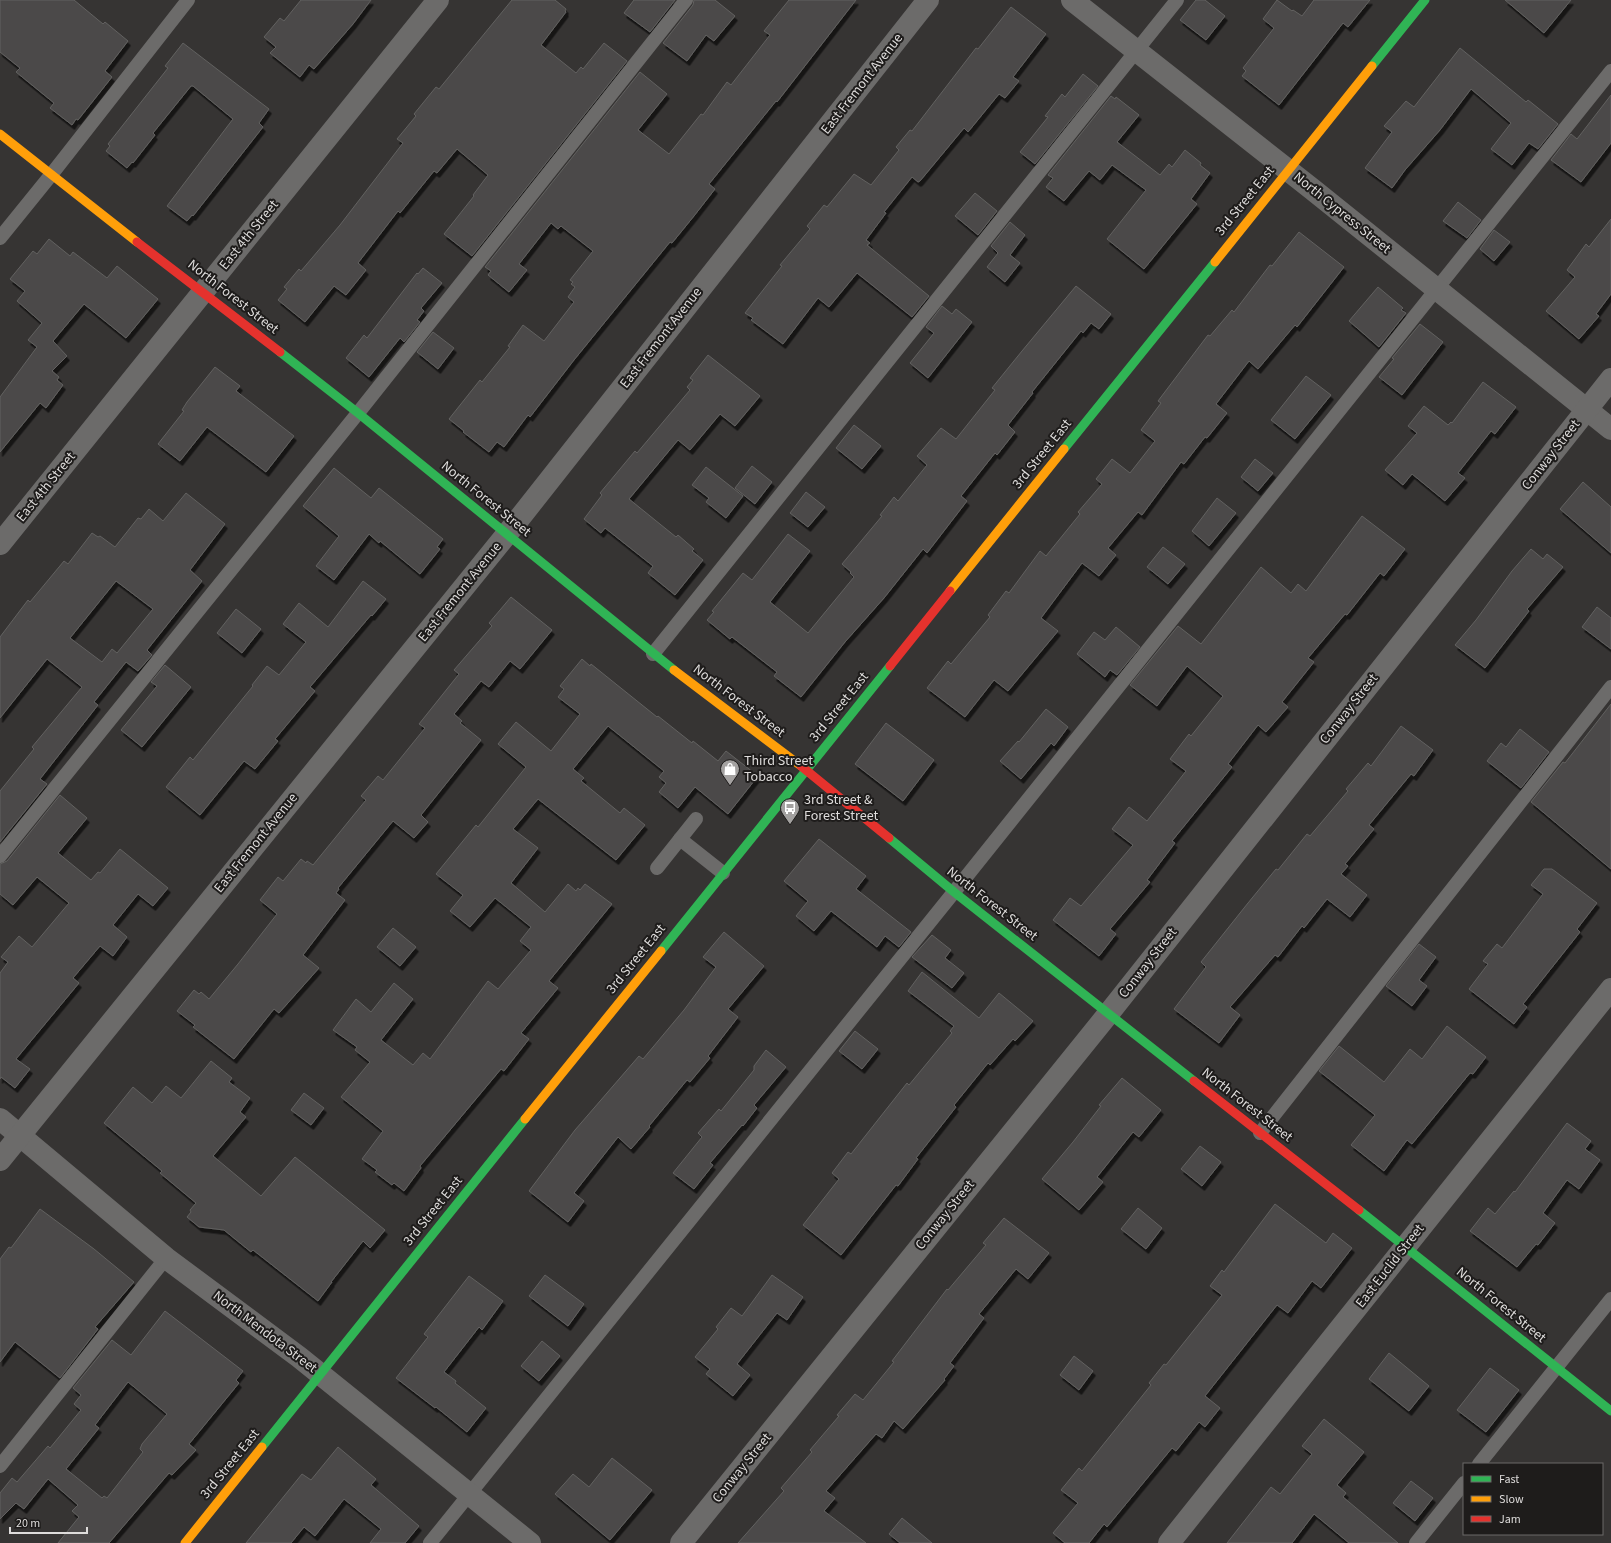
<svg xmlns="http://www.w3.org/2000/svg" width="1611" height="1543" font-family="'Source Sans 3',sans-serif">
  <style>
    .building { fill: #4b4a49; stroke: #626160; fill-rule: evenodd; filter: url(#shadow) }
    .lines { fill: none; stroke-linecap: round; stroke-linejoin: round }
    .lane { stroke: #6c6b6a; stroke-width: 14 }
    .street { stroke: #6c6b6a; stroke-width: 22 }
    .fast { stroke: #30b455; stroke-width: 9 }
    .slow { stroke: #ff9f0a; stroke-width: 9 }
    .jam { stroke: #e5322d; stroke-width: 9 }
    .labels { text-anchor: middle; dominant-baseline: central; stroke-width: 4; stroke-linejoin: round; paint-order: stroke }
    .street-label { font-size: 14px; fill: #dedcdb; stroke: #1e1c1b }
    .poi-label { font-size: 14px; fill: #dedcdb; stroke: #1e1c1b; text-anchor: start }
  </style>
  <defs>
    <filter id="shadow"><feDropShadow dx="2.5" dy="4.5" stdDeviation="0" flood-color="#0009"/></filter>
  </defs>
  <rect width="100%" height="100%" fill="#363433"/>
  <g class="building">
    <path d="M0,0H74L103,24L105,22L128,41L105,71L112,77L78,120L76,119L72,125L50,108L54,103L16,72L20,68L0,52Z"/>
    <path d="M301,0H371L353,24L314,69L309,65L300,77L270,53L276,47L264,37L280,18L284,21Z"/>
    <path d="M512,0H555L566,9L565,11L566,12L541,45L576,73L581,67L583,69L604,43L627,61L472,256L444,234L474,196L473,195L488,175L457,149L437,173L434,171L400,213L398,211L358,263L366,270L346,295L334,286L305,322L278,300L287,289L284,287L299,269L301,271L340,225L403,143L397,139L416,116L414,114L436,87L439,89Z"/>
    <path d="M634,0H675L650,32L624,13Z"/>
    <path d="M694,0H715L735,16L714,41L706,35L687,61L663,43L693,5Z"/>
    <path d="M789,0H856L777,102L776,101L709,184L715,189L694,216L672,243L670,242L574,360L530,417L528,415L504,447L497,442L489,452L463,432L464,431L449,419L480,380L482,382L510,347L508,346L523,325L544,341L574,302L568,297L575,287L571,284L573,282L570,280L593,251L561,226L558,229L551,223L519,264L527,270L509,292L488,275L491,271L485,267L640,72L667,94L638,130L669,154L701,114L703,115L727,82L731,85L770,35L764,31Z"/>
    <path d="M1196,0H1205L1225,16L1206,40L1180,20Z"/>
    <path d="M1277,0L1292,11L1293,10L1302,16L1314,0H1370L1348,27L1343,23L1279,105L1242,76L1246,71L1243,68L1274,28L1263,19Z"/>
    <path d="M1505,0H1571L1544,33Z"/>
    <path d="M1011,7L1046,34L1013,77L1019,81L1005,98L999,94L968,132L964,128L920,181L918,182L912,177L884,212L886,213L866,240L870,243L867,245L929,296L912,317L857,273L829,307L818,298L783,344L751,320L753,318L745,313L782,266L780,265L810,229L807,226L824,205L827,207L854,174L871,185L899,150L896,147L910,130L912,131L976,48L978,49Z"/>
    <path d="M183,43L269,109L259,123L263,127L193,216L192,215L187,221L167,206L233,119L193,86H191L153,133L155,135L133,163L132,162L127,168L106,151L110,146L108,144L168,68L165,66Z"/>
    <path d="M1460,48L1526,102L1528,100L1558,124L1538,149L1529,143L1512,165L1491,149L1511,123L1471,89L1440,130L1405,170L1392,188L1365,168L1392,132L1384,126L1406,101L1414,107Z"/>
    <path d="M1083,74L1098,86L1035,164L1020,152L1048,117L1045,116L1062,94L1065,97Z"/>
    <path d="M1611,95V143L1581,182L1551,160L1571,134L1577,139Z"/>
    <path d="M1111,96L1115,99L1116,97L1139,115L1117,142L1160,175L1169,164L1172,167L1185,150L1201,163L1200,165L1210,173L1191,199L1197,204L1144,269L1107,239L1146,190L1112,165L1100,180L1089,171L1064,201L1046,187L1053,178L1048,175Z"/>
    <path d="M975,193L997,211L978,235L955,216Z"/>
    <path d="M1458,202L1481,220L1467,238L1443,221Z"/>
    <path d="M1611,219V294L1596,314L1599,316L1579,339L1546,311L1575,277L1567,270L1586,244L1589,247Z"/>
    <path d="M1010,222L1025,235L1010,255L1020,263L1005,282L987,267L998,253L991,246Z"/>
    <path d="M1494,230L1510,242L1494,261L1480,249Z"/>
    <path d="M1299,232L1344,267L1297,327L1295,325L1258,369L1249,361L1216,404L1227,413L1207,438L1205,437L1184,464L1181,462L1142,515L1138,512L1108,548L1116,555L1099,576L1082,563L1041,618L1058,631L1008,691L994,680L965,717L927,688L948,661L951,664L990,617L988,615L1006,591L1009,593L1040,551L1046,556L1080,514L1078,512L1102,484L1096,479L1112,459L1130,473L1155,441L1141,430L1161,403L1158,401L1208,335L1210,336L1232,310L1234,312L1270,265L1272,266Z"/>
    <path d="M49,239L70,256L73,252L107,278L117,266L158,299L126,338L84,304L53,341L67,356L52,371L59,377L57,380L63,385L46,408L40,403L0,452V397L37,347L28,340L42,323L17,301L25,291L10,279L33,251L37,254Z"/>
    <path d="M423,268L442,283L421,308L424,311L417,320L420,322L404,342L400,338L369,377L346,358L364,335L367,338L417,273L418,274Z"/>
    <path d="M1076,286L1111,314L1099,329L1091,323L1083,333L1081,331L1032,392L1033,393L1008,425L1015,432L997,455L995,453L961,496L967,501L927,553L923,549L884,598L845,642L801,697L774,676L777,672L732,637L730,639L707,620L714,612L712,611L743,573L752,580L788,534L810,551L770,602L808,633L854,577L850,573L851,572L842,564L882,516L880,515L894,497L898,501L927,465L917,456L941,428L956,439L995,390L992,388L1022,351Z"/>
    <path d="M1378,287L1403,308L1401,310L1406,313L1379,347L1349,321Z"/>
    <path d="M942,306L952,314L956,309L972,322L928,378L910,363L934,333L926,327Z"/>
    <path d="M1420,324L1443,342L1402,395L1379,377L1394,359L1392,358Z"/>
    <path d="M433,332L454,348L438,369L417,352Z"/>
    <path d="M708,355L760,396L735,426L720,414L690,450L678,440L629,499L676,537L678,535L694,549L692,551L703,560L675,595L648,573L653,566L605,528L601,533L584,519L602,495L600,493L635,451L637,453L690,390L687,387L693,380L690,378Z"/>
    <path d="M215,367L240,386L236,391L294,436L266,472L207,427L180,461L158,444L184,411L182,410L187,402Z"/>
    <path d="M1306,376L1331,395L1295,439L1271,420Z"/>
    <path d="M1483,382L1516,407L1495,434L1491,431L1458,473L1465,478L1445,501L1412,474L1403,485L1385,470L1417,433L1408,426L1424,406L1448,425L1451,422L1452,423Z"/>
    <path d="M854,425L881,446L862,469L836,448Z"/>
    <path d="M1255,459L1273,473L1258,491L1241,477Z"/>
    <path d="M752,466L772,482L755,504L735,488Z"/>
    <path d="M706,467L743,496L726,518L706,502L709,498L692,485Z"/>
    <path d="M334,468L371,498L379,488L443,539L437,547L440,549L420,574L380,541L379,543L369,534L334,580L316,566L339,536L303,506Z"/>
    <path d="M1583,482L1611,507V553L1560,509Z"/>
    <path d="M806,492L825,507L808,527L790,513Z"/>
    <path d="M186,493L225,524L190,570L202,581L147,650L152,655L138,671L126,662L94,702L98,705L40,779L47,784L0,842V791L34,749L32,747L82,687L47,659L0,718V637L28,600L30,602L64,561L68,564L92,533L98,537L100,536L115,547L138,518L141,519L149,509L163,521ZM116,581L153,609L117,653L112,649L102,662L70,638Z"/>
    <path d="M1217,498L1236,513L1209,546L1192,531Z"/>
    <path d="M1362,516L1405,549L1384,576L1380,573L1347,615L1345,614L1308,658L1314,662L1282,702L1288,707L1266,732L1258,725L1228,764L1232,767L1172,841L1175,843L1147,880L1150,882L1110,929L1116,934L1099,956L1053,920L1070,898L1081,906L1133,845L1112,829L1129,807L1147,821L1186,771L1170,759L1189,734L1191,736L1223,696L1187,666L1157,706L1130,685L1178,626L1201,644L1261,567L1291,593L1298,584L1306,591Z"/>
    <path d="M1163,547L1185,564L1168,584L1147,567Z"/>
    <path d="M1531,549L1543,559L1547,554L1563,567L1527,609L1529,611L1485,668L1455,645L1476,620L1512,571Z"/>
    <path d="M363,581L386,599L372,616L371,615L310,687L315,691L275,739L278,741L255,769L244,761L200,815L166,787L190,757L193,760L253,686L252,685L267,666L279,675L306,642L283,624L299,603L328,627Z"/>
    <path d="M511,597L552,630L520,669L510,661L489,687L481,681L454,714L462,721L460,723L481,740L421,815L428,822L414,838L393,821L338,888L339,889L336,893L345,900L303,955L319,968L279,1013L274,1009L234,1059L193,1027L195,1025L177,1011L194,990L199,994L201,992L209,999L238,964L277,914L260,900L278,877L283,881L301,859L306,863L307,861L313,865L366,800L361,796L378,776L383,780L425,728L419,724L459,674L454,670L492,626L489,623Z"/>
    <path d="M1597,607L1611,618V649L1582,627Z"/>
    <path d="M236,609L261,629L242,653L217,633Z"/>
    <path d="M1116,627L1140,647L1117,675L1110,670L1105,677L1077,654L1094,632L1105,640Z"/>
    <path d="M582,659L590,666L591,664L657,717L658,716L692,743L693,741L718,761L726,751L758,776L728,814L695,787L678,808L659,792L666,783L659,777L664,771L608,726L573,769L584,778L581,781L620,813L624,808L645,825L616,860L538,799L513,829L538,848L511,883L545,912L568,884L576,891L578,888L580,890L585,884L612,904L549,981L558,988L521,1033L529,1039L504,1071L501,1069L420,1166L421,1168L404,1191L394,1183L392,1185L375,1172L377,1170L362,1159L383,1131L341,1097L370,1062L355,1050L357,1047L333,1030L356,999L371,1012L394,983L413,999L381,1040L413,1065L423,1053L430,1059L488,981L498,989L531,950L520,941L531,927L495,898L470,927L450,911L463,895L436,874L476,825L478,827L526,767L498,744L516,722L551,751L580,714L558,697L564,689L560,686Z"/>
    <path d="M165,665L191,687L142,747L121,730L157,686L151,682Z"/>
    <path d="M1611,704V869L1531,802L1563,762L1565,763Z"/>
    <path d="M1046,709L1068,727L1054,746L1051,743L1021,779L1000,761L1018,741L1019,742Z"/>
    <path d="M886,723L934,760L903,801L855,764Z"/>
    <path d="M1401,726L1433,750L1414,776L1411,774L1369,825L1374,829L1345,864L1348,866L1341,874L1367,895L1350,917L1327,899L1304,928L1302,926L1278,957L1275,955L1230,1007L1240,1015L1219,1043L1174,1009L1206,967L1201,962L1248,903L1276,869L1278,870L1307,834L1310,836L1348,791L1346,789L1368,763L1371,766Z"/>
    <path d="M1520,729L1549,752L1521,788L1487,761L1501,743L1506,747Z"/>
    <path d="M60,795L87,818L58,853L91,880L98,872L100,873L120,849L168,888L153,906L138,894L113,925L127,937L113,956L100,946L73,978L79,983L16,1059L30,1069L15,1088L1,1077L0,1079V973L8,962L1,957L19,936L32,947L69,903L37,877L13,905L0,894V864L7,861Z"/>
    <path d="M819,839L866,876L856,889L911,932L899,947L885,936L877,947L831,911L814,931L796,916L808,901L784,881Z"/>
    <path d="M1544,869H1552L1597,903L1577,929L1580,932L1523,1004L1527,1007L1514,1024L1469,989L1488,964L1483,961L1497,944L1502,948L1543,894L1531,885Z"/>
    <path d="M393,928L416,947L400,966L377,947Z"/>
    <path d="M724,932L764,966L728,1009L738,1017L708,1056L710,1058L690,1082L687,1080L649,1126L650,1127L631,1149L618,1137L574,1193L584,1201L568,1222L529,1191L575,1130L639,1056L643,1059L684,1010L716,967L703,957Z"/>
    <path d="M932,935L951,950L945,958L964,973L952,988L912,957Z"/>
    <path d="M1419,944L1436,957L1419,980L1427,986L1412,1006L1386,986Z"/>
    <path d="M922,972L979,1018L999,993L1033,1021L1015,1041L1013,1039L990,1065L988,1063L954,1105L956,1107L916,1158L918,1159L898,1186L896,1185L841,1255L803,1225L839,1179L832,1173L848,1152L851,1154L907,1083L909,1085L952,1033L950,1031L954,1026L908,991Z"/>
    <path d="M1447,1026L1486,1057L1473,1074L1470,1073L1412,1144L1407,1140L1384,1171L1351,1145L1375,1115L1319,1071L1339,1046L1384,1082L1410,1049L1422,1059Z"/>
    <path d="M855,1031L878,1049L862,1069L839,1051Z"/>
    <path d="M766,1050L786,1067L754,1105L757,1108L743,1126L742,1125L710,1163L713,1165L694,1189L673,1173L702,1137L698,1133L719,1109L721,1111L754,1070V1066Z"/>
    <path d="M211,1061L232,1078L229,1082L250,1098L240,1112L246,1117L213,1156L261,1196L295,1157L385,1230L370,1248L363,1241L331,1282H332L318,1301L253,1250L251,1252L224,1230L199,1227L187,1217L191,1212L190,1210L196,1203L160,1173L162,1171L104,1123L133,1087L152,1103L166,1086L181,1098Z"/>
    <path d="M1122,1078L1161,1110L1139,1137L1133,1132L1097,1177L1103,1182L1079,1210L1042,1179L1073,1142L1101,1106L1099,1105Z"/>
    <path d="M304,1093L324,1108L311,1125L291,1110Z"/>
    <path d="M1567,1123L1591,1141L1585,1149L1600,1160L1579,1189L1567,1180L1543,1213L1555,1223L1538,1245L1536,1244L1517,1267L1470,1231L1488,1208L1495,1214L1514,1191L1515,1192Z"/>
    <path d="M1200,1146L1221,1162L1202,1186L1181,1169Z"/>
    <path d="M1275,1204L1326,1243L1333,1233L1352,1248L1321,1288L1312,1281L1288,1313L1277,1305L1205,1396L1220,1408L1205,1427L1199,1422L1176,1451L1172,1448L1107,1527L1104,1524L1089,1543H1065L1053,1533L1078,1503L1061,1490L1079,1468L1082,1471L1151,1385L1149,1383L1164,1364L1166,1365L1222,1295L1210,1286L1222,1270L1224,1272Z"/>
    <path d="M1138,1208L1162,1228L1146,1249L1121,1229Z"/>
    <path d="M40,1209L94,1249L134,1282L95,1327L98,1329L60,1378L15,1342L0,1362V1259L9,1247L11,1248Z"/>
    <path d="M1004,1218L1049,1253L1028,1279L1016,1269L979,1314L984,1318L950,1363L954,1366L944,1379L945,1380L903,1429L894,1421L882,1438L876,1434L826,1491L835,1498L824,1511L866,1543H738L784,1491L781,1488L812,1452L810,1450L839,1416L837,1415L855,1394L863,1400L894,1362L892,1361L947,1289L948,1290L986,1245L983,1243Z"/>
    <path d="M545,1275L584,1304L568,1326L529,1296Z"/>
    <path d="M772,1275L803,1297L787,1320L777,1313L737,1364L750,1375L733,1396L706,1374L710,1369L695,1357L718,1329L716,1327L731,1308L742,1316Z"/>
    <path d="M469,1276L503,1301L482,1330L479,1327L444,1372L456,1381L455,1383L486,1408L467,1432L436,1407L435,1408L396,1378L428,1337L424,1334Z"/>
    <path d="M165,1311L243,1371L236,1380L239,1383L189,1444L196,1450L172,1475L169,1473L109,1543H58L79,1517L72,1511L78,1505L48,1479L24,1509L16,1503L0,1519V1493L12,1478L17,1482L48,1446L50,1448L81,1410L74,1404L81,1395L73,1388L112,1340L131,1355ZM128,1382L167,1414L142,1444L140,1449L143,1452L107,1498L104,1496L102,1498L66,1469L99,1428L95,1425Z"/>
    <path d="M542,1341L560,1356L539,1381L521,1366Z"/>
    <path d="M1389,1353L1429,1386L1409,1411L1369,1379Z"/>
    <path d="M1074,1356L1093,1371L1079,1390L1060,1375Z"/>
    <path d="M1490,1368L1519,1390L1486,1432L1457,1410Z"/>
    <path d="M1324,1419L1364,1452L1337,1485L1346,1493L1343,1497L1398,1543H1349L1314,1514L1292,1543H1227L1271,1487L1280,1494L1312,1454L1302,1446Z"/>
    <path d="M338,1447L376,1479L371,1485L419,1526L405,1543H370L381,1529L344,1499L315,1536L304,1527L291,1543H246L302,1474L311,1480Z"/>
    <path d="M612,1458L652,1490L610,1540L555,1494L573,1474L589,1487Z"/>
    <path d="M1411,1481L1433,1498L1415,1521L1393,1503Z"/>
    <path d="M902,1518L932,1543H900L889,1534Z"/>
  </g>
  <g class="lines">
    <g class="lane">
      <path d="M0,238L51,175L188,0"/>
      <path d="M653,654L1177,0"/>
      <path d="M680,839L723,873"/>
      <path d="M0,856L358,413L686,0"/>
      <path d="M657,868L696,819"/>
      <path d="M1260,1133L1611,687"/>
      <path d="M1479,1464L1611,1299"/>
      <path d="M0,1466L166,1258"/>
      <path d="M430,1543L954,892L1611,71"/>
      <path d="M1416,1543L1464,1483"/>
    </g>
    <g class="street">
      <path d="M1072,0L1312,189L1611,429"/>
      <path d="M0,544L438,0"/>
      <path d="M0,1119L166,1258L299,1357L530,1543"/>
      <path d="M0,1160L507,534L928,0"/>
      <path d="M681,1543L1109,1013L1611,379"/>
      <path d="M1169,1543L1611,989"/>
    </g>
    <g class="fast">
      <path d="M1372,66L1425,0"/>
      <path d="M280,352L358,413L674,670"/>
      <path d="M1064,449L1215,262"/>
      <path d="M889,838L954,892L1194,1081"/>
      <path d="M661,951L890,666"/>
      <path d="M1359,1210L1611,1411"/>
      <path d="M262,1447L525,1119"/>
    </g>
    <g class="slow">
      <path d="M0,134L137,242"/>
      <path d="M1215,262L1372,66"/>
      <path d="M950,591L1064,449"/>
      <path d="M674,670L801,766"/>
      <path d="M525,1119L661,951"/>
      <path d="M185,1543L262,1447"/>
    </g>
    <g class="jam">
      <path d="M137,242L280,352"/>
      <path d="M890,666L950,591"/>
      <path d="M801,766L889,838"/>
      <path d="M1194,1081L1359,1210"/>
    </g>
  </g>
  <defs>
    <g id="shop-pin" transform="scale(1)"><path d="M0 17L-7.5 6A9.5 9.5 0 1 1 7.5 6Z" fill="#a3a1a0" stroke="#1e1c1b"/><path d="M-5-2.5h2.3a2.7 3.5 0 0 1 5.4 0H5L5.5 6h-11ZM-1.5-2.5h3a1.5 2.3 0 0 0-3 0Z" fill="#fff"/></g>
    <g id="bus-pin" transform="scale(1)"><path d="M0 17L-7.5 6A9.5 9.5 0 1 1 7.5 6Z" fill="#a3a1a0" stroke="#1e1c1b"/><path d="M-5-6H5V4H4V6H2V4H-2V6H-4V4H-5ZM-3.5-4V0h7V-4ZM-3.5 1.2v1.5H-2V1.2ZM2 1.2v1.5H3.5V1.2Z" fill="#fff"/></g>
  </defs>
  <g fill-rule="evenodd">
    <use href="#shop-pin" x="730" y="769"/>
    <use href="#bus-pin" x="790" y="808"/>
  </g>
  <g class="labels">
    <g class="street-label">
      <text transform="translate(862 84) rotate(-52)">East Fremont Avenue</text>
      <text transform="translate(1245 201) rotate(-51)">3rd Street East</text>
      <text transform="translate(1342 213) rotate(39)">North Cypress Street</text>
      <text transform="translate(249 235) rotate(-51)">East 4th Street</text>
      <text transform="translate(233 297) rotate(38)">North Forest Street</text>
      <text transform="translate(661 338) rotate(-52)">East Fremont Avenue</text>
      <text transform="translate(1042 454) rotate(-51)">3rd Street East</text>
      <text transform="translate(1551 455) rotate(-52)">Conway Street</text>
      <text transform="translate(46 487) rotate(-51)">East 4th Street</text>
      <text transform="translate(486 499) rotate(39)">North Forest Street</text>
      <text transform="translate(460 592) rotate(-51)">East Fremont Avenue</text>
      <text transform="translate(739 701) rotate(37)">North Forest Street</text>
      <text transform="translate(839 707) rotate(-51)">3rd Street East</text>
      <text transform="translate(1349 709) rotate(-52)">Conway Street</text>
      <text transform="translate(256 843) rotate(-51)">East Fremont Avenue</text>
      <text transform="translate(992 904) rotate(38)">North Forest Street</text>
      <text transform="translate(636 959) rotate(-51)">3rd Street East</text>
      <text transform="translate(1148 963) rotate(-52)">Conway Street</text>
      <text transform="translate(1247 1105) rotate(38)">North Forest Street</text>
      <text transform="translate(433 1211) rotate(-51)">3rd Street East</text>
      <text transform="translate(945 1215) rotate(-51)">Conway Street</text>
      <text transform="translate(1390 1266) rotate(-52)">East Euclid Street</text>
      <text transform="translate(1501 1305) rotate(39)">North Forest Street</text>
      <text transform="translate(265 1332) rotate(37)">North Mendota Street</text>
      <text transform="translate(230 1464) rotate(-51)">3rd Street East</text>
      <text transform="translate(742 1468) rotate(-51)">Conway Street</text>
    </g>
    <g class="poi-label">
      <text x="744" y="761">Third Street<tspan x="744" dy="16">Tobacco</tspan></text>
      <text x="804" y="800">3rd Street &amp;<tspan x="804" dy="16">Forest Street</tspan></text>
    </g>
  </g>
  <rect x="1463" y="1463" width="140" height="72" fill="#1e1c1b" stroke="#6b6968"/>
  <rect x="1471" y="1476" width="20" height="6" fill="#30b455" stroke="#6b6968"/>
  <text x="1499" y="1483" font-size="12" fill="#dedcdb">Fast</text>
  <rect x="1471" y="1496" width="20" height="6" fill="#ff9f0a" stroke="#6b6968"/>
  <text x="1499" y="1503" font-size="12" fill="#dedcdb">Slow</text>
  <rect x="1471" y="1516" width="20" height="6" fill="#e5322d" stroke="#6b6968"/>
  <text x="1499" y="1523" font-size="12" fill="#dedcdb">Jam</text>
  <path d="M10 1527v6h77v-6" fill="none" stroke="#dedcdb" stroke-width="2"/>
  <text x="16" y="1527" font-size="12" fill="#dedcdb" stroke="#1e1c1b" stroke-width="3" paint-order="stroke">20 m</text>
</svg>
